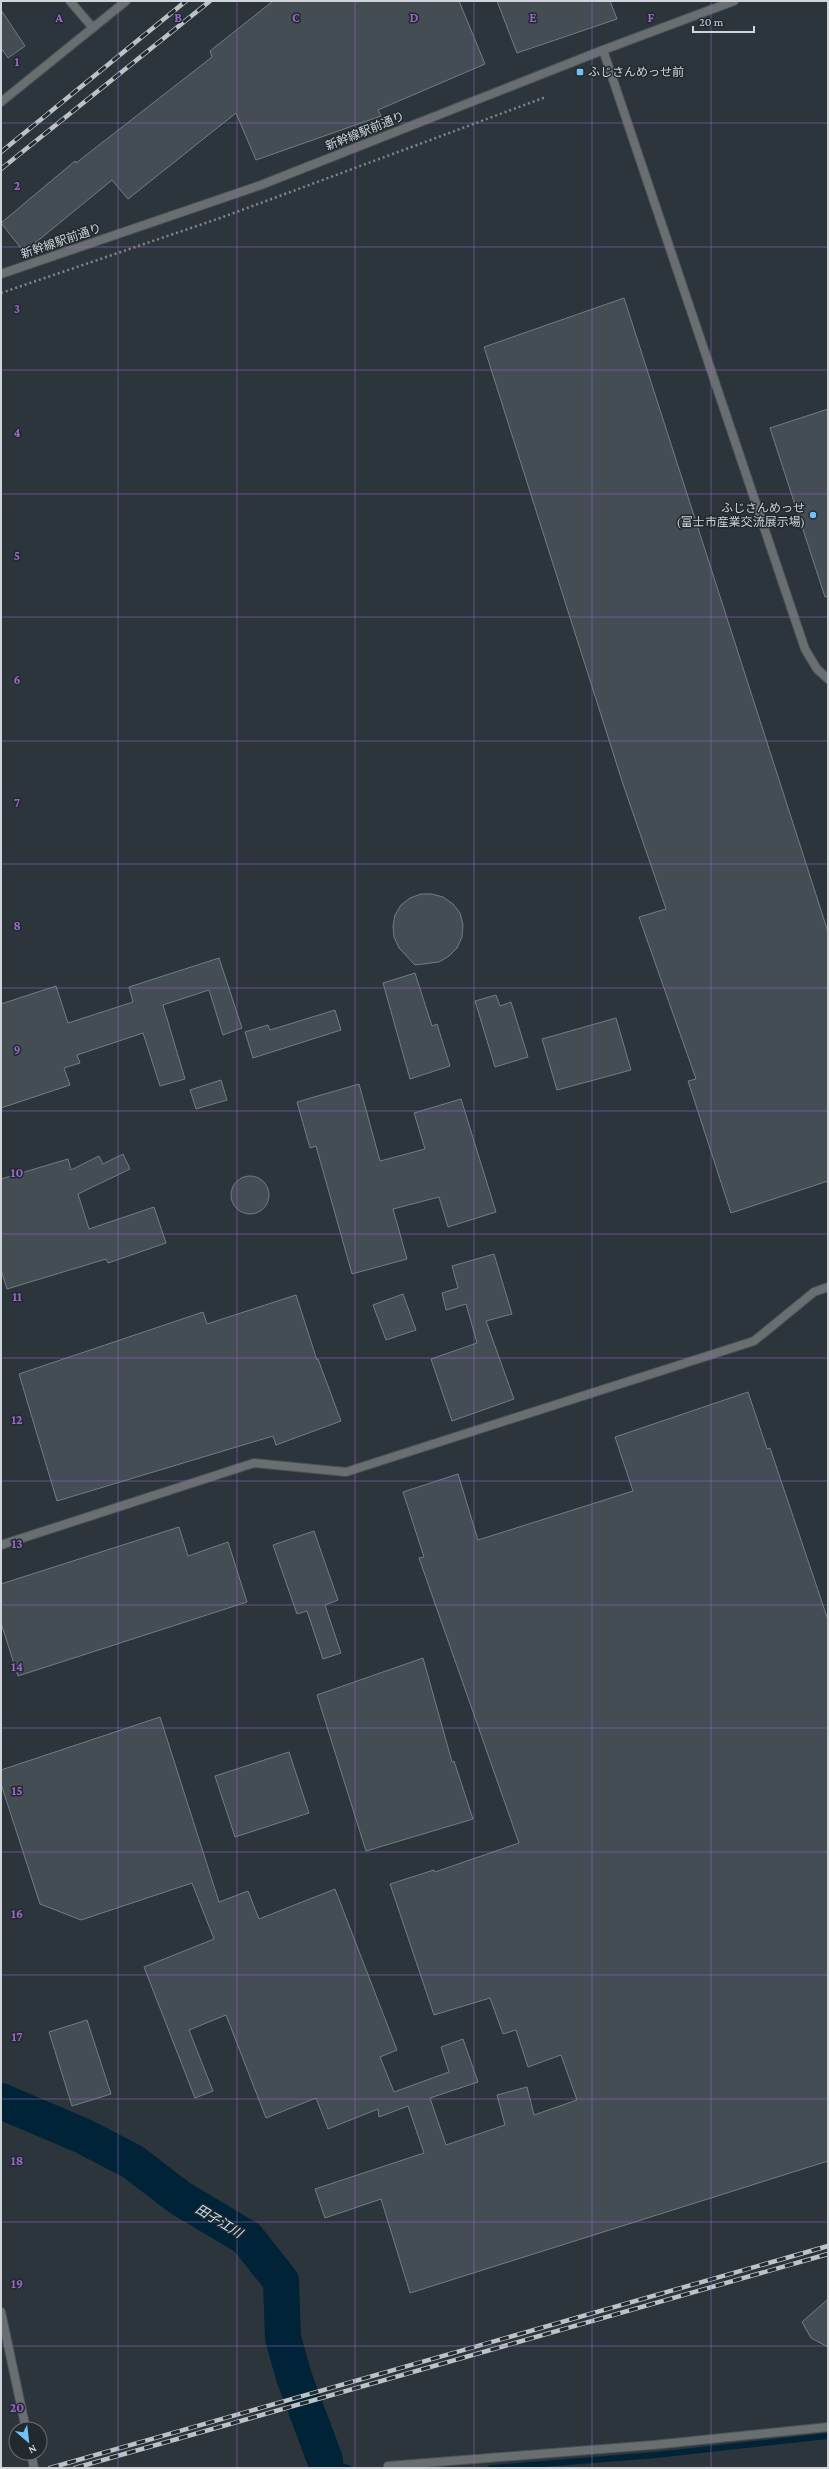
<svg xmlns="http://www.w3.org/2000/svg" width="829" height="2469" font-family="'Crimson Pro','Noto Sans JP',serif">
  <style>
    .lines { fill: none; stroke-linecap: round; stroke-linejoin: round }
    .stream { stroke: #012337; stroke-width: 6 }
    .river { stroke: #012337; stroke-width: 36 }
    .building { fill: #444d54; stroke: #727c84 }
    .service-casing { stroke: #4a5257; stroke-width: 10 }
    .minor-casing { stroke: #4a5257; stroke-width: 10 }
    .tertiary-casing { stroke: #4a5257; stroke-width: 10 }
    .path { stroke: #80878c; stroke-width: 2.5; stroke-dasharray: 2 3; stroke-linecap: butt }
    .service { stroke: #696e71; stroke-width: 8 }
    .minor { stroke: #696e71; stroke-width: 8 }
    .tertiary { stroke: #696e71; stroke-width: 8 }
    .rail-casing { stroke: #bcc2c6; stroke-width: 4.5 }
    .rail { stroke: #222a30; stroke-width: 3; stroke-dasharray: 9; stroke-linecap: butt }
    .grid { fill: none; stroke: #9967c8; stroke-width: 1; stroke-opacity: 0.55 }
    .poi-dot { fill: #71c1f5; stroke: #222a30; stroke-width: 1.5 }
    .labels { text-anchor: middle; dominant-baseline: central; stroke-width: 3; stroke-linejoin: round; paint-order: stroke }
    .poi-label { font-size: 12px; fill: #d0d5d9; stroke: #222a30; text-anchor: start }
    .street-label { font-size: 12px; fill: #d0d5d9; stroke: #222a30 }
    .water-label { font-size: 13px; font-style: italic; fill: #c7e2f5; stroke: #222a30 }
    .grid-label { font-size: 13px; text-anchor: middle; font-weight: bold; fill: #9967c8; stroke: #222a30; stroke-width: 3; stroke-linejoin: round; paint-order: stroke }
  </style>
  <rect width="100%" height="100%" fill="#2c353b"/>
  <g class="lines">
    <g class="stream">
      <path d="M325,2460L348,2468"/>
      <path d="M491,2468L656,2455L828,2436"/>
    </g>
    <path class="river" d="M1,2101L83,2136L133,2162L180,2198L247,2238L281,2281L283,2338L294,2377L325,2460"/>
  </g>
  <g class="building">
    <path d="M273,1H459L485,64L378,110L381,116L256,160L236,113L128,199L112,180L24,252L1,223L75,161L76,163L212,57L210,51Z"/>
    <path d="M497,1H610L617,19L517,53Z"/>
    <path d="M1,10L25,46L8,58L1,48Z"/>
    <path d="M624,298L828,932V1181L731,1213L688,1081L696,1079L639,917L666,909L623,784L484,347Z"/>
    <path d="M828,409V596L825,597L770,428Z"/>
    <path d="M421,894H432L443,897L453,904L460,913L463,925L462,937L457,948L449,956L439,962L415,965L399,948L394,937L393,926L395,915L401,905L410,898Z"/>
    <path d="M219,958L242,1028L223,1035L209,990L163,1005L185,1079L160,1086L143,1033L77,1055L80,1063L64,1068L70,1085L1,1108V1004L56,986L68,1023L133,1002L129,987Z"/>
    <path d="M415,973L432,1026L437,1024L450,1066L410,1079L383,983Z"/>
    <path d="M496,995L500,1006L511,1002L528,1057L495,1067L475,1001Z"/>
    <path d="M335,1010L341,1030L253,1058L245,1032L268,1025L270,1030Z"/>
    <path d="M616,1018L631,1070L557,1090L542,1039Z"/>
    <path d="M221,1080L227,1100L196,1109L190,1090Z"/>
    <path d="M359,1084L380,1161L425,1149L414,1113L461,1099L496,1212L448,1227L439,1197L393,1209L407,1259L352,1274L316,1146L310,1148L297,1102Z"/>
    <path d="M123,1154L130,1169L78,1194L89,1229L154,1207L166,1243L108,1263L106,1259L7,1289L1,1270V1179L68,1159L71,1170L99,1156L103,1164Z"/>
    <circle cx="250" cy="1195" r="19"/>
    <path d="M494,1254L512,1314L486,1321L514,1399L452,1421L431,1359L477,1343L466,1304L446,1310L442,1293L458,1288L452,1266Z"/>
    <path d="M403,1294L416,1330L386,1340L373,1305Z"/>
    <path d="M296,1295L317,1360L318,1359L341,1421L276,1445L273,1436L57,1501L19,1374L203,1312L207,1324Z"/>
    <path d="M748,1392L767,1449L770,1448L828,1620V2161L410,2293L381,2199L325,2218L315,2189L424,2153L408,2106L379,2117L378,2109L328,2129L316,2098L266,2118L226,2015L189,2030L213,2091L195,2098L144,1967L214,1939L192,1883L81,1920L40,1904L1,1784V1770L160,1717L219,1902L248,1891L259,1919L335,1889L397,2050L380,2057L394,2092L449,2072L441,2047L463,2039L478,2082L430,2098L446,2145L505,2125L497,2095L527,2087L534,2115L577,2100L561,2055L528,2067L516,2030L503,2034L490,1998L434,2015L390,1884L434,1870L435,1872L519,1843L419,1558L424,1557L403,1492L458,1474L478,1540L633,1491L615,1437Z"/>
    <path d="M179,1527L188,1556L228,1542L247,1602L18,1676L1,1623V1584Z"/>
    <path d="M314,1531L338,1600L325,1605L341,1653L323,1659L307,1611L297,1614L273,1545Z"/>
    <path d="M423,1658L452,1762L454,1761L473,1819L366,1851L317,1695Z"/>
    <path d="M289,1752L309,1813L235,1837L215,1776Z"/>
    <path d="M87,2020L111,2094L72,2106L49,2032Z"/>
    <path d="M828,2299V2347L811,2338L802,2322Z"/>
  </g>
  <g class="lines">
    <g class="service-casing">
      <path id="service" d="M1,1545L254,1463L346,1472L754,1341L814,1292L828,1287"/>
    </g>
    <g class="minor-casing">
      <g id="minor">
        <path d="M70,1L93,28"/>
        <path d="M603,50L805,649L817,669L828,679"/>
        <path d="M1,102L126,1"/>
        <path d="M1,2312L26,2429"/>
        <path d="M31,2453L34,2468"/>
        <path d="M388,2466L653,2445L828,2427"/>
      </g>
    </g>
    <g class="tertiary-casing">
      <path id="tertiary" d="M1,274L261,185L603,50L734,1"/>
    </g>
    <path class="path" d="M1,293L223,217L546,97"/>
    <use href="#service" class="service"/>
    <use href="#minor" class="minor"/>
    <use href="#tertiary" class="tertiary"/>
    <g class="rail-casing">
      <g id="rail">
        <path d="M1,152L186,1"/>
        <path d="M1,169L210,1"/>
        <path d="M50,2468L828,2246"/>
        <path d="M75,2468L828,2254"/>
      </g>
    </g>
    <use href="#rail" class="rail"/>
  </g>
  <path class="grid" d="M118,1V2468M237,1V2468M355,1V2468M474,1V2468M592,1V2468M711,1V2468M1,123H828M1,247H828M1,370H828M1,494H828M1,617H828M1,741H828M1,864H828M1,988H828M1,1111H828M1,1234H828M1,1358H828M1,1481H828M1,1605H828M1,1728H828M1,1852H828M1,1975H828M1,2099H828M1,2222H828M1,2346H828"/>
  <g class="poi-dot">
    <rect x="576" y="68" width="8" height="8" rx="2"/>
    <circle cx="813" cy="515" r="4"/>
  </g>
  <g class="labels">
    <g class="poi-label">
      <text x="588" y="72">ふじさんめっせ前</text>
      <text x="805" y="508" text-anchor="end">ふじさんめっせ<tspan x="805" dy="14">(富士市産業交流展示場)</tspan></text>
    </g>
    <g class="street-label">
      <text transform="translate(365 131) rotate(-22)">新幹線駅前通り</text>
      <text transform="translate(61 241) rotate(-19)">新幹線駅前通り</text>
    </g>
    <g class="water-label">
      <text transform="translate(219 2221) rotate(31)">田子江川</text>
    </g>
  </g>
  <g class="grid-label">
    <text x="59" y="22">A</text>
    <text x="178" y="22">B</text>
    <text x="296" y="22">C</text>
    <text x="414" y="22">D</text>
    <text x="533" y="22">E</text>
    <text x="651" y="22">F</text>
    <text x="17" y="66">1</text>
    <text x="17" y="190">2</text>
    <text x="17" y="313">3</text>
    <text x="17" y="437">4</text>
    <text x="17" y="560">5</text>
    <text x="17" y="684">6</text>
    <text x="17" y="807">7</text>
    <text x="17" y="930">8</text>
    <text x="17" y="1054">9</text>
    <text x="17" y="1177">10</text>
    <text x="17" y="1301">11</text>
    <text x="17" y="1424">12</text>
    <text x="17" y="1548">13</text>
    <text x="17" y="1671">14</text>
    <text x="17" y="1795">15</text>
    <text x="17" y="1918">16</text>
    <text x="17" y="2041">17</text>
    <text x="17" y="2165">18</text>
    <text x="17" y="2288">19</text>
    <text x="17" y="2412">20</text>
  </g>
  <rect width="829" height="2469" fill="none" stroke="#d0d5d9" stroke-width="4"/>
  <g transform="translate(28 2441) rotate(152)"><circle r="19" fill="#222a30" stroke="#686e74"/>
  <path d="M0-3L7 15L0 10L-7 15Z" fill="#71c1f5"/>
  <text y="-6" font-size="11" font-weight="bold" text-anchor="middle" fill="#d0d5d9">N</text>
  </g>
  <path d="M693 26v6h61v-6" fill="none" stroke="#d0d5d9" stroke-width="2"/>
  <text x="699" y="26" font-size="12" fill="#d0d5d9" stroke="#222a30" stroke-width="3" paint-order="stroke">20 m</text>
</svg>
